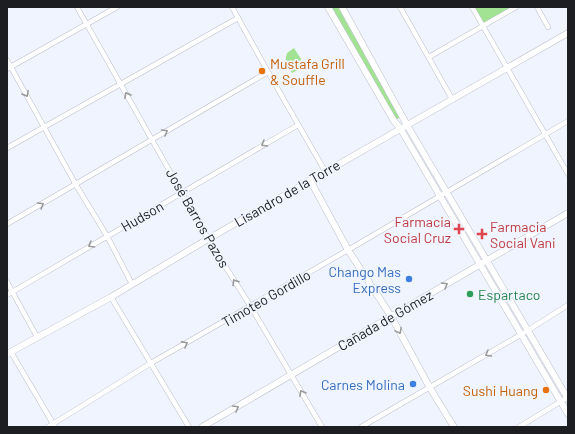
<svg xmlns="http://www.w3.org/2000/svg" width="575" height="434" font-family="Barlow,sans-serif">
  <style>
    .green { fill: #a2e393 }
    .lines { fill: none; stroke-linecap: round; stroke-linejoin: round }
    .street-casing { stroke: #bbbfc9; stroke-width: 5.5 }
    .secondary-casing { stroke: #bbbfc9; stroke-width: 7 }
    .street { stroke: #fff; stroke-width: 4.5 }
    .secondary { stroke: #fff; stroke-width: 6 }
    .oneway { stroke: #999a9c }
    .food-dot { fill: #e8710a; stroke: #f0f4fe; stroke-width: 1.5 }
    .health-dot { fill: #e0444e; stroke: #f0f4fe; stroke-width: 1.5 }
    .shop-dot { fill: #3f7fe0; stroke: #f0f4fe; stroke-width: 1.5 }
    .leisure-dot { fill: #2e9e5b; stroke: #f0f4fe; stroke-width: 1.5 }
    .labels { text-anchor: middle; dominant-baseline: central; stroke-width: 3.5; stroke-linejoin: round; paint-order: stroke }
    .food-label { font-size: 14px; fill: #c56008; stroke: #f0f4fe; text-anchor: start }
    .street-label { font-size: 14px; fill: #1d1e22; stroke: #f0f4fe }
    .health-label { font-size: 14px; fill: #be3a42; stroke: #f0f4fe; text-anchor: end }
    .shop-label { font-size: 14px; fill: #366cbe; stroke: #f0f4fe; text-anchor: end }
    .leisure-label { font-size: 14px; fill: #27864d; stroke: #f0f4fe; text-anchor: start }
  </style>
  <rect width="100%" height="100%" fill="#f0f4fe"/>
  <g class="green">
    <path d="M331,7H338L400,117L396,120Z"/>
    <path d="M472,7H516L483,27Z"/>
    <path d="M294,48L301,59L298,70L292,73L285,62L287,53Z"/>
  </g>
  <g class="lines">
    <g class="street-casing">
      <g id="street">
        <path d="M77,7L208,239L251,307L322,427"/>
        <path d="M232,7L268,72L325,171"/>
        <path d="M400,7L452,99"/>
        <path d="M472,7L568,174"/>
        <path d="M537,7L548,27"/>
        <path d="M429,57L516,7"/>
        <path d="M7,60L76,185L107,236L132,284"/>
        <path d="M7,69L117,7"/>
        <path d="M7,148L238,18"/>
        <path d="M7,224L268,72"/>
        <path d="M7,282L37,337"/>
        <path d="M7,295L298,125"/>
        <path d="M111,297L189,427"/>
        <path d="M11,352L55,427"/>
        <path d="M48,427L151,363L348,250L568,121"/>
        <path d="M361,427L522,334L568,305"/>
        <path d="M519,427L568,397"/>
      </g>
    </g>
    <g class="secondary-casing">
      <g id="secondary">
        <path d="M328,7L394,121L400,128L568,414"/>
        <path d="M342,7L407,125L568,399"/>
        <path d="M310,180L348,250L391,316L430,388L454,427"/>
        <path d="M7,354L111,297L208,239L568,33"/>
        <path d="M202,427L568,213"/>
      </g>
    </g>
    <use href="#street" class="street"/>
    <use href="#secondary" class="secondary"/>
  </g>
  <defs><path id="oneway-chevron" d="M-2-3.5L2.5 0L-2 3.5" fill="none" stroke-width="1.6" stroke-linecap="round" stroke-linejoin="round"/></defs>
  <g class="oneway">
    <use href="#oneway-chevron" transform="translate(26 94) rotate(61)"/>
    <use href="#oneway-chevron" transform="translate(127 95) rotate(-119)"/>
    <use href="#oneway-chevron" transform="translate(165 132) rotate(-30)"/>
    <use href="#oneway-chevron" transform="translate(264 144) rotate(149)"/>
    <use href="#oneway-chevron" transform="translate(41 205) rotate(-30)"/>
    <use href="#oneway-chevron" transform="translate(91 245) rotate(149)"/>
    <use href="#oneway-chevron" transform="translate(235 282) rotate(-122)"/>
    <use href="#oneway-chevron" transform="translate(445 285) rotate(-30)"/>
    <use href="#oneway-chevron" transform="translate(399 331) rotate(62)"/>
    <use href="#oneway-chevron" transform="translate(185 344) rotate(-29)"/>
    <use href="#oneway-chevron" transform="translate(488 354) rotate(150)"/>
    <use href="#oneway-chevron" transform="translate(302 393) rotate(-120)"/>
    <use href="#oneway-chevron" transform="translate(236 408) rotate(-30)"/>
  </g>
  <g class="food-dot">
    <circle cx="262" cy="71" r="4"/>
    <circle cx="546" cy="390" r="4"/>
  </g>
  <g class="health-dot">
    <path d="M457 223h4v4h4v4h-4v4h-4v-4h-4v-4h4z"/>
    <path d="M480 228h4v4h4v4h-4v4h-4v-4h-4v-4h4z"/>
  </g>
  <g class="shop-dot">
    <circle cx="409" cy="279" r="4"/>
    <circle cx="413" cy="384" r="4"/>
  </g>
  <circle class="leisure-dot" cx="470" cy="294" r="4"/>
  <g class="labels">
    <g class="food-label">
      <text x="270" y="63">Mustafa Grill<tspan x="270" dy="16">&amp; Souffle</tspan></text>
      <text x="538" y="390" text-anchor="end">Sushi Huang</text>
    </g>
    <g class="street-label">
      <text transform="translate(287 193) rotate(-30)">Lisandro de la Torre</text>
      <text transform="translate(142 216) rotate(-30)">Hudson</text>
      <text transform="translate(198 218) rotate(60)">José Barros Pazos</text>
      <text transform="translate(266 298) rotate(-30)">Timoteo Gordillo</text>
      <text transform="translate(385 320) rotate(-30)">Cañada de Gómez</text>
    </g>
    <g class="health-label">
      <text x="451" y="221">Farmacia<tspan x="451" dy="16">Social Cruz</tspan></text>
      <text x="490" y="226" text-anchor="start">Farmacia<tspan x="490" dy="16">Social Vani</tspan></text>
    </g>
    <g class="shop-label">
      <text x="401" y="271">Chango Mas<tspan x="401" dy="16">Express</tspan></text>
      <text x="405" y="384">Carnes Molina</text>
    </g>
    <g class="leisure-label">
      <text x="478" y="294">Espartaco</text>
    </g>
  </g>
  <rect width="575" height="434" fill="none" stroke="#1d1e22" stroke-width="16"/>
</svg>
